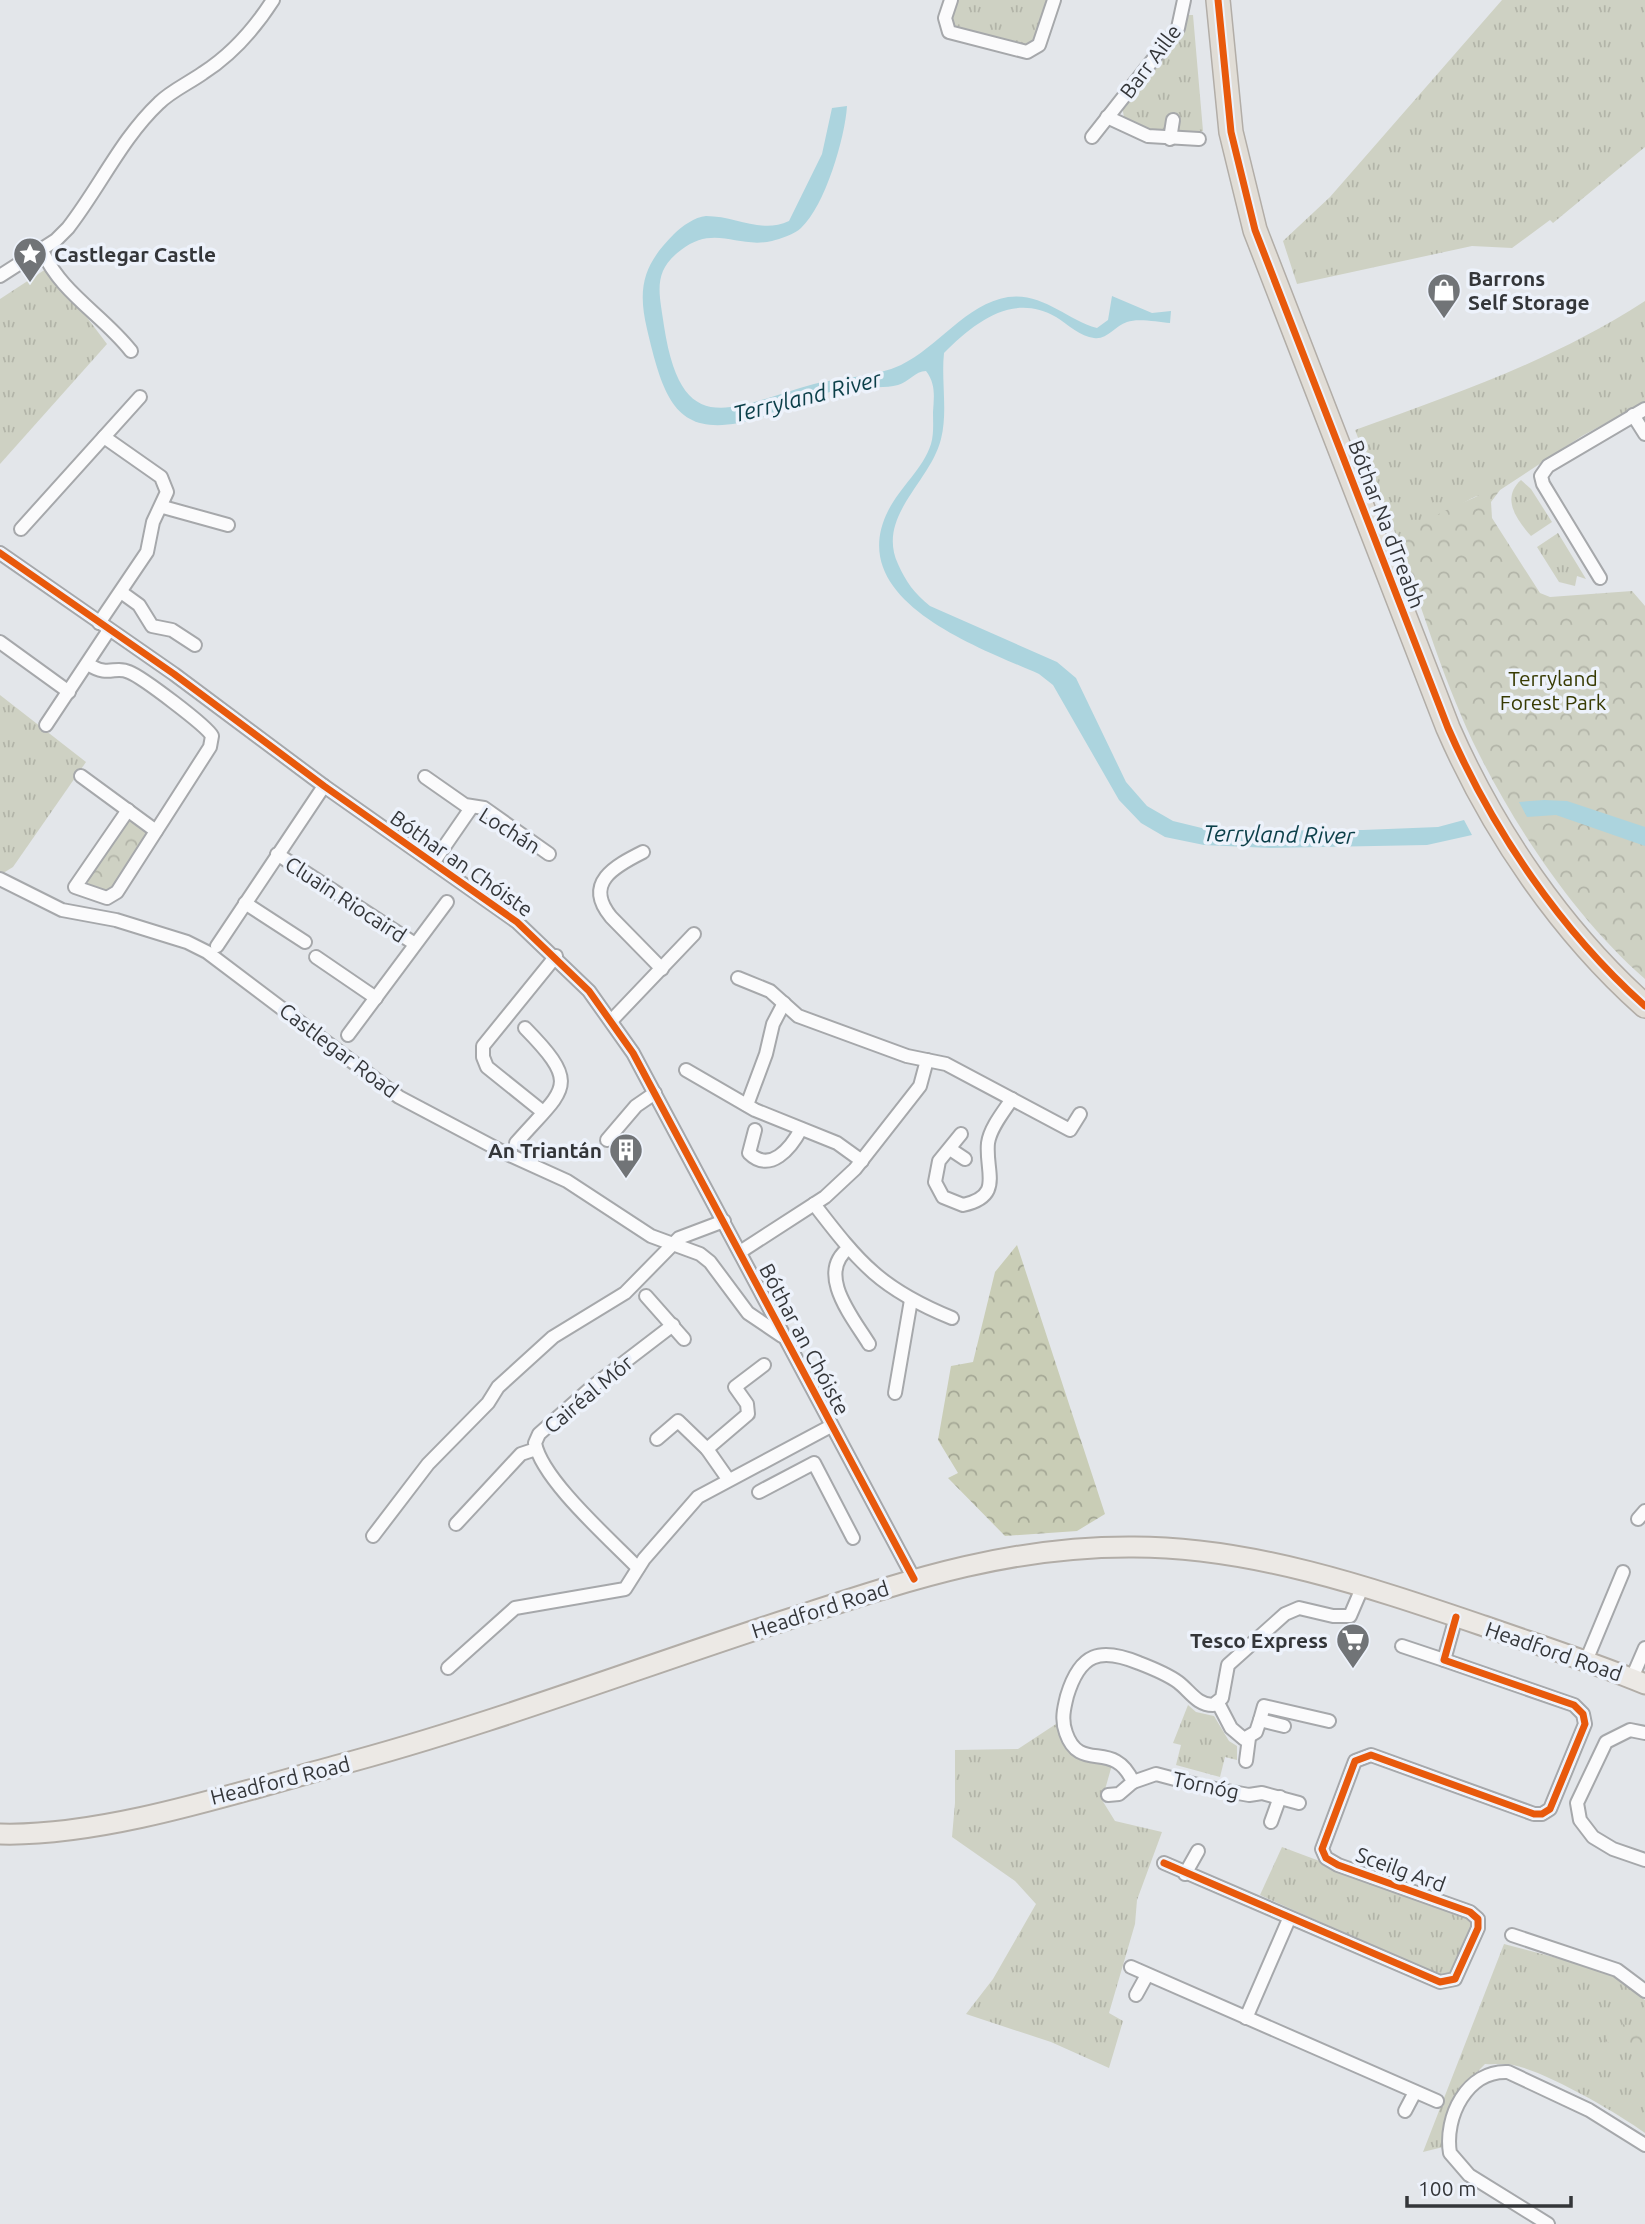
<svg xmlns="http://www.w3.org/2000/svg" width="1645" height="2224" font-family="Ubuntu,sans-serif">
  <style>
    .grass { fill: url(#grass-tufts) }
    .forest { fill: url(#forest-crowns) }
    .park { fill: url(#park-crowns) }
    .water { fill: #acd4de }
    .lines { fill: none; stroke-linecap: round; stroke-linejoin: round }
    .street-casing { stroke: #a6a8ab; stroke-width: 16 }
    .primary-casing { stroke: #b2ada7; stroke-width: 23 }
    .highway-casing { stroke: #b2ada7; stroke-width: 26 }
    .street { stroke: #fbfbfc; stroke-width: 12 }
    .primary { stroke: #ece9e5; stroke-width: 19 }
    .highway { stroke: #e1ddd6; stroke-width: 23 }
    .cycleway-casing { stroke: #edf2fb; stroke-width: 11 }
    .cycleway { stroke: #e8590c; stroke-width: 7 }
    .labels { text-anchor: middle; dominant-baseline: central; stroke-width: 7; stroke-linejoin: round; paint-order: stroke }
    .street-label { font-size: 21px; fill: #343639; stroke: #edf2fb }
    .poi-label { font-size: 21px; font-weight: bold; fill: #343639; stroke: #edf2fb; text-anchor: start }
    .park-label { font-size: 21px; fill: #373a02; stroke: #edf2fb }
    .water-label { font-size: 23px; font-style: italic; fill: #0b3f49; stroke: #edf2fb }
  </style>
  <defs>
    <pattern id="grass-tufts" width="24" height="20" patternUnits="userSpaceOnUse" patternTransform="scale(1.75)"><rect width="24" height="20" fill="#ced1c3"/><path d="M3 7l-1-3M5 7V3M7 7l1-3M15 17l-1-3M17 17v-4M19 17l1-3" fill="none" stroke="#b2b4a8"/></pattern>
    <pattern id="forest-crowns" width="20" height="18" patternUnits="userSpaceOnUse" patternTransform="scale(1.75)"><rect width="20" height="18" fill="#c9cdb6"/><path d="M2 6a3 3 0 1 1 6 0M12 15a3 3 0 1 1 6 0" fill="none" stroke="#a4a795"/></pattern>
    <pattern id="park-crowns" width="20" height="18" patternUnits="userSpaceOnUse" patternTransform="scale(1.75)"><rect width="20" height="18" fill="#ced1c3"/><path d="M2 6a3 3 0 1 1 6 0M12 15a3 3 0 1 1 6 0" fill="none" stroke="#b2b4a8"/></pattern>
  </defs>
  <rect width="100%" height="100%" fill="#e3e6ea"/>
  <g class="grass">
    <path d="M957,0H1046L1034,40L1023,46L954,29L951,19Z"/>
    <path d="M1502,0H1645V147L1553,223L1550,220L1512,248L1472,246L1297,284L1283,241L1330,197Z"/>
    <path d="M1187,15H1193L1203,131L1190,135L1166,128L1158,133L1125,123L1122,106Z"/>
    <path d="M49,267L107,344L0,464V299Z"/>
    <path d="M1645,301V402L1582,436L1500,490L1474,497L1398,540L1355,430C1458,393 1552,361 1645,301Z"/>
    <path d="M1521,480L1531,489L1552,522L1531,536C1516,519 1501,498 1521,480Z"/>
    <path d="M1558,533L1586,579L1577,576L1575,586L1559,582L1537,547Z"/>
    <path d="M0,695L86,762L13,867L0,875Z"/>
    <path d="M1188,1705L1196,1712L1214,1716L1229,1741L1237,1746V1760L1225,1757L1220,1777L1176,1765L1181,1745L1173,1743Z"/>
    <path d="M1056,1724C1066,1759 1079,1761 1112,1765L1102,1800L1115,1821L1162,1832L1137,1900L1135,1924L1109,2013L1123,2021L1109,2068L1051,2042L966,2014L993,1979L1036,1904L1015,1881L952,1837L955,1803V1750L1018,1749Z"/>
    <path d="M1282,1847L1467,1916L1472,1921V1928L1454,1970L1449,1975L1436,1974L1260,1895Z"/>
    <path d="M1504,1944L1606,1971L1645,2000V2133C1618,2113 1545,2071 1513,2065C1504,2063 1494,2065 1485,2064L1460,2090L1443,2147L1423,2152Z"/>
  </g>
  <path class="forest" d="M1017,1245L1105,1514L1077,1531L1005,1536L948,1478L958,1473L938,1440L951,1366L973,1362L995,1272Z"/>
  <g class="park">
    <path d="M1491,490H1500L1491,502L1492,518L1540,593L1550,597L1632,591L1645,606V979C1577,919 1520,835 1479,754C1445,686 1423,611 1398,540L1442,512Z"/>
    <path d="M127,820L147,831L109,893L95,891L87,882Z"/>
    <path d="M1623,2024L1645,2037V2058L1605,2041L1609,2033Z"/>
  </g>
  <g class="water">
    <path d="M847,106C845,138 825,206 801,228C795,234 780,239 772,241C737,249 715,224 681,250C651,272 660,295 664,326C682,443 731,407 814,384C841,377 876,377 901,365C938,347 966,304 1008,297C1042,292 1066,319 1097,328L1108,320L1112,296L1152,313L1171,311L1170,323C1157,322 1138,318 1127,322C1115,326 1107,340 1094,338C1081,337 1067,324 1056,317C1013,292 975,322 944,353C941,381 948,412 941,439C930,483 876,516 898,564C906,582 914,593 930,606L1057,662L1076,678L1126,782L1147,806L1173,821L1214,831L1363,830L1438,827L1464,820L1472,835L1427,845L1270,848L1204,845L1165,837L1141,823L1119,800L1053,685L1039,674C981,648 843,601 888,511C900,487 923,469 931,444C934,434 933,422 933,412C934,397 936,384 926,371C915,371 909,382 898,385C884,389 865,386 850,387C840,388 830,392 820,395C803,400 787,409 770,415C680,444 666,410 647,329C637,287 644,264 674,234C682,226 695,217 706,216C736,216 761,234 789,221L822,154L832,108Z"/>
    <path d="M1544,800L1567,801L1645,827V846L1556,815L1527,817L1519,802Z"/>
  </g>
  <g class="lines">
    <g class="street-casing">
      <g id="street">
        <path d="M951,0L945,18L949,32L1027,52L1039,45L1054,0"/>
        <path d="M1107,117L1148,136L1199,139"/>
        <path d="M1092,137L1178,28L1184,0"/>
        <path d="M1170,139L1173,120"/>
        <path d="M41,248C60,293 102,314 131,351"/>
        <path d="M0,276L56,240L68,228C100,187 121,139 159,103C171,91 189,83 203,73C231,55 255,28 273,0"/>
        <path d="M1633,415L1645,434"/>
        <path d="M163,507L228,525"/>
        <path d="M21,529L140,397"/>
        <path d="M0,553L174,674L324,786L517,922L589,991L633,1053L914,1579"/>
        <path d="M1600,578L1543,484L1541,476L1548,466L1645,409"/>
        <path d="M121,592L139,605L152,626L172,630L195,645"/>
        <path d="M99,623L147,552L153,522L167,492L161,477L104,437"/>
        <path d="M0,642L69,692"/>
        <path d="M88,664C109,678 115,665 129,672C142,677 207,726 212,736L210,747L117,892L107,898L75,887L128,810"/>
        <path d="M46,725L109,630"/>
        <path d="M81,776L156,831"/>
        <path d="M425,777L465,805L484,808L549,854"/>
        <path d="M643,852C615,866 583,883 611,917L662,969"/>
        <path d="M277,854L415,944"/>
        <path d="M433,863L471,808"/>
        <path d="M0,879L62,910L116,920L187,942L207,952L399,1097L503,1152L567,1181L651,1236L700,1254L710,1262L748,1313L782,1336"/>
        <path d="M245,903L305,942"/>
        <path d="M217,946L324,786"/>
        <path d="M316,957L376,998"/>
        <path d="M738,978L770,991L798,1016L907,1056L946,1064L1070,1130L1080,1114"/>
        <path d="M612,1020L694,934"/>
        <path d="M348,1035L447,902"/>
        <path d="M686,1070L755,1110L837,1143L862,1161"/>
        <path d="M747,1105L766,1054L773,1024L784,1003"/>
        <path d="M543,1112L487,1067L483,1057V1046L556,956"/>
        <path d="M755,1130L749,1153C770,1174 791,1148 801,1129"/>
        <path d="M961,1134L939,1161L935,1182L943,1197L963,1205C1004,1196 985,1172 988,1143C990,1128 1004,1111 1012,1099"/>
        <path d="M607,1140L636,1106L655,1093"/>
        <path d="M516,1143C564,1088 583,1087 525,1028"/>
        <path d="M950,1149L965,1159"/>
        <path d="M814,1204C860,1264 881,1289 952,1318"/>
        <path d="M849,1248C815,1273 853,1318 869,1344"/>
        <path d="M740,1252L825,1197L855,1169L920,1086L927,1060"/>
        <path d="M646,1296L684,1339"/>
        <path d="M895,1393L911,1300"/>
        <path d="M657,1439L678,1421L707,1449L728,1479"/>
        <path d="M707,1449L748,1414L747,1404L735,1387L764,1365"/>
        <path d="M759,1492L814,1463L853,1538"/>
        <path d="M1638,1519L1645,1511"/>
        <path d="M456,1524L521,1454L536,1449"/>
        <path d="M373,1536L428,1464L488,1403L498,1387L553,1337L625,1293L679,1238L724,1221"/>
        <path d="M638,1568C611,1540 542,1480 535,1443L539,1434L592,1387L673,1325"/>
        <path d="M1402,1646L1444,1660"/>
        <path d="M1586,1661L1623,1572"/>
        <path d="M448,1668L515,1608L625,1589L644,1559L698,1497L831,1426"/>
        <path d="M1632,1678L1645,1648"/>
        <path d="M1218,1703L1231,1728L1244,1739L1256,1732L1260,1720L1284,1726"/>
        <path d="M1260,1720L1264,1706L1329,1721"/>
        <path d="M1645,1733L1630,1730L1606,1742L1577,1803L1580,1820L1593,1837L1613,1849L1645,1860"/>
        <path d="M1246,1761L1249,1738"/>
        <path d="M1133,1782L1156,1774L1205,1787L1249,1795L1262,1793L1299,1803"/>
        <path d="M1108,1795L1119,1794L1133,1782C1114,1738 1080,1774 1066,1733C1061,1720 1064,1708 1067,1696C1080,1653 1100,1647 1139,1663C1152,1668 1167,1674 1178,1682C1190,1691 1197,1705 1213,1705L1222,1698L1228,1665L1285,1614L1299,1608L1333,1616H1350L1362,1588"/>
        <path d="M1271,1822L1280,1797"/>
        <path d="M1164,1863L1440,1982L1455,1979L1478,1928V1919L1470,1912L1338,1865L1326,1858L1322,1849L1355,1761L1371,1755L1534,1814H1542L1550,1809L1585,1724L1583,1714L1574,1705L1444,1660L1456,1617"/>
        <path d="M1185,1874L1198,1851"/>
        <path d="M1512,1935L1617,1970L1645,1991"/>
        <path d="M1131,1967L1437,2101"/>
        <path d="M1136,1995L1147,1975"/>
        <path d="M1246,2018L1289,1919"/>
        <path d="M1405,2111L1415,2092"/>
        <path d="M1548,2224L1469,2175L1450,2153C1444,2117 1467,2070 1508,2072L1589,2110L1645,2145"/>
      </g>
    </g>
    <g class="primary-casing">
      <path id="primary" d="M0,1834C102,1837 236,1793 335,1766C490,1725 640,1667 792,1618C909,1580 1009,1546 1134,1547C1253,1547 1372,1588 1484,1626C1538,1645 1592,1662 1645,1684"/>
    </g>
    <g class="highway-casing">
      <path id="highway" d="M1218,0L1231,132L1255,230L1448,728C1493,831 1561,931 1645,1006"/>
    </g>
    <use href="#street" class="street"/>
    <use href="#primary" class="primary"/>
    <use href="#highway" class="highway"/>
    <g class="cycleway-casing">
      <g id="cycleway">
        <path d="M1218,0L1231,132L1255,230L1448,728C1493,831 1561,931 1645,1006"/>
        <path d="M0,553L174,674L324,786L517,922L589,991L633,1053L914,1579"/>
        <path d="M1164,1863L1440,1982L1455,1979L1478,1928V1919L1470,1912L1338,1865L1326,1858L1322,1849L1355,1761L1371,1755L1534,1814H1542L1550,1809L1585,1724L1583,1714L1574,1705L1444,1660L1456,1617"/>
      </g>
    </g>
    <use href="#cycleway" class="cycleway"/>
  </g>
  <defs>
    <g id="sight-pin" transform="scale(1.75)"><path d="M0 17L-7.5 6A9.5 9.5 0 1 1 7.5 6Z" fill="#717477" stroke="#edf2fb"/><path d="M0-6L1.8-2.2L6-1.7L2.9 1.2L3.7 5.4L0 3.3L-3.7 5.4L-2.9 1.2L-6-1.7L-1.8-2.2Z" fill="#fff"/></g>
    <g id="shop-pin" transform="scale(1.75)"><path d="M0 17L-7.5 6A9.5 9.5 0 1 1 7.5 6Z" fill="#717477" stroke="#edf2fb"/><path d="M-5-2.5h2.3a2.7 3.5 0 0 1 5.4 0H5L5.5 6h-11ZM-1.5-2.5h3a1.5 2.3 0 0 0-3 0Z" fill="#fff"/></g>
    <g id="building-pin" transform="scale(1.75)"><path d="M0 17L-7.5 6A9.5 9.5 0 1 1 7.5 6Z" fill="#717477" stroke="#edf2fb"/><path d="M-4-6H4V6H1V3H-1V6H-4ZM-2.5-4.3h1.7v1.8h-1.7ZM.8-4.3h1.7v1.8H.8ZM-2.5-1h1.7V.8h-1.7ZM.8-1h1.7V.8H.8Z" fill="#fff"/></g>
    <g id="supermarket-pin" transform="scale(1.75)"><path d="M0 17L-7.5 6A9.5 9.5 0 1 1 7.5 6Z" fill="#717477" stroke="#edf2fb"/><path d="M-6-5.5h2.5l.6 2H6L4.5 2H-2.5L-4.4-4H-6ZM-1.5 3.2a1.3 1.3 0 1 0 .1 0ZM3 3.2a1.3 1.3 0 1 0 .1 0Z" fill="#fff"/></g>
  </defs>
  <g fill-rule="evenodd">
    <use href="#sight-pin" x="30" y="254"/>
    <use href="#shop-pin" x="1444" y="290"/>
    <use href="#building-pin" x="626" y="1150"/>
    <use href="#supermarket-pin" x="1353" y="1640"/>
  </g>
  <g class="labels">
    <g class="street-label">
      <text transform="translate(1150 61) rotate(-53)">Barr Aille</text>
      <text transform="translate(1387 524) rotate(69)">Bóthar Na dTreabh</text>
      <text transform="translate(510 830) rotate(32)">Lochán</text>
      <text transform="translate(462 863) rotate(35)">Bóthar an Chóiste</text>
      <text transform="translate(346 899) rotate(33)">Cluain Riocaird</text>
      <text transform="translate(339 1050) rotate(37)">Castlegar Road</text>
      <text transform="translate(805 1339) rotate(62)">Bóthar an Chóiste</text>
      <text transform="translate(588 1394) rotate(-40)">Cairéal Mór</text>
      <text transform="translate(820 1609) rotate(-18)">Headford Road</text>
      <text transform="translate(1554 1651) rotate(19)">Headford Road</text>
      <text transform="translate(280 1780) rotate(-14)">Headford Road</text>
      <text transform="translate(1206 1785) rotate(12)">Tornóg</text>
      <text transform="translate(1401 1869) rotate(20)">Sceilg Ard</text>
    </g>
    <g class="poi-label">
      <text x="54" y="254">Castlegar Castle</text>
      <text x="1468" y="278">Barrons<tspan x="1468" dy="24">Self Storage</tspan></text>
      <text x="602" y="1150" text-anchor="end">An Triantán</text>
      <text x="1328" y="1640" text-anchor="end">Tesco Express</text>
    </g>
    <g class="park-label">
      <text x="1553" y="678">Terryland<tspan x="1553" dy="24">Forest Park</tspan></text>
    </g>
    <g class="water-label">
      <text transform="translate(807 396) rotate(-14)">Terryland River</text>
      <text transform="translate(1279 834) rotate(1)">Terryland River</text>
    </g>
  </g>
  <path d="M1407 2196v10h164v-10" fill="none" stroke="#343639" stroke-width="3.5"/>
  <text x="1418" y="2196" font-size="21" fill="#343639" stroke="#edf2fb" stroke-width="5" paint-order="stroke">100 m</text>
</svg>
